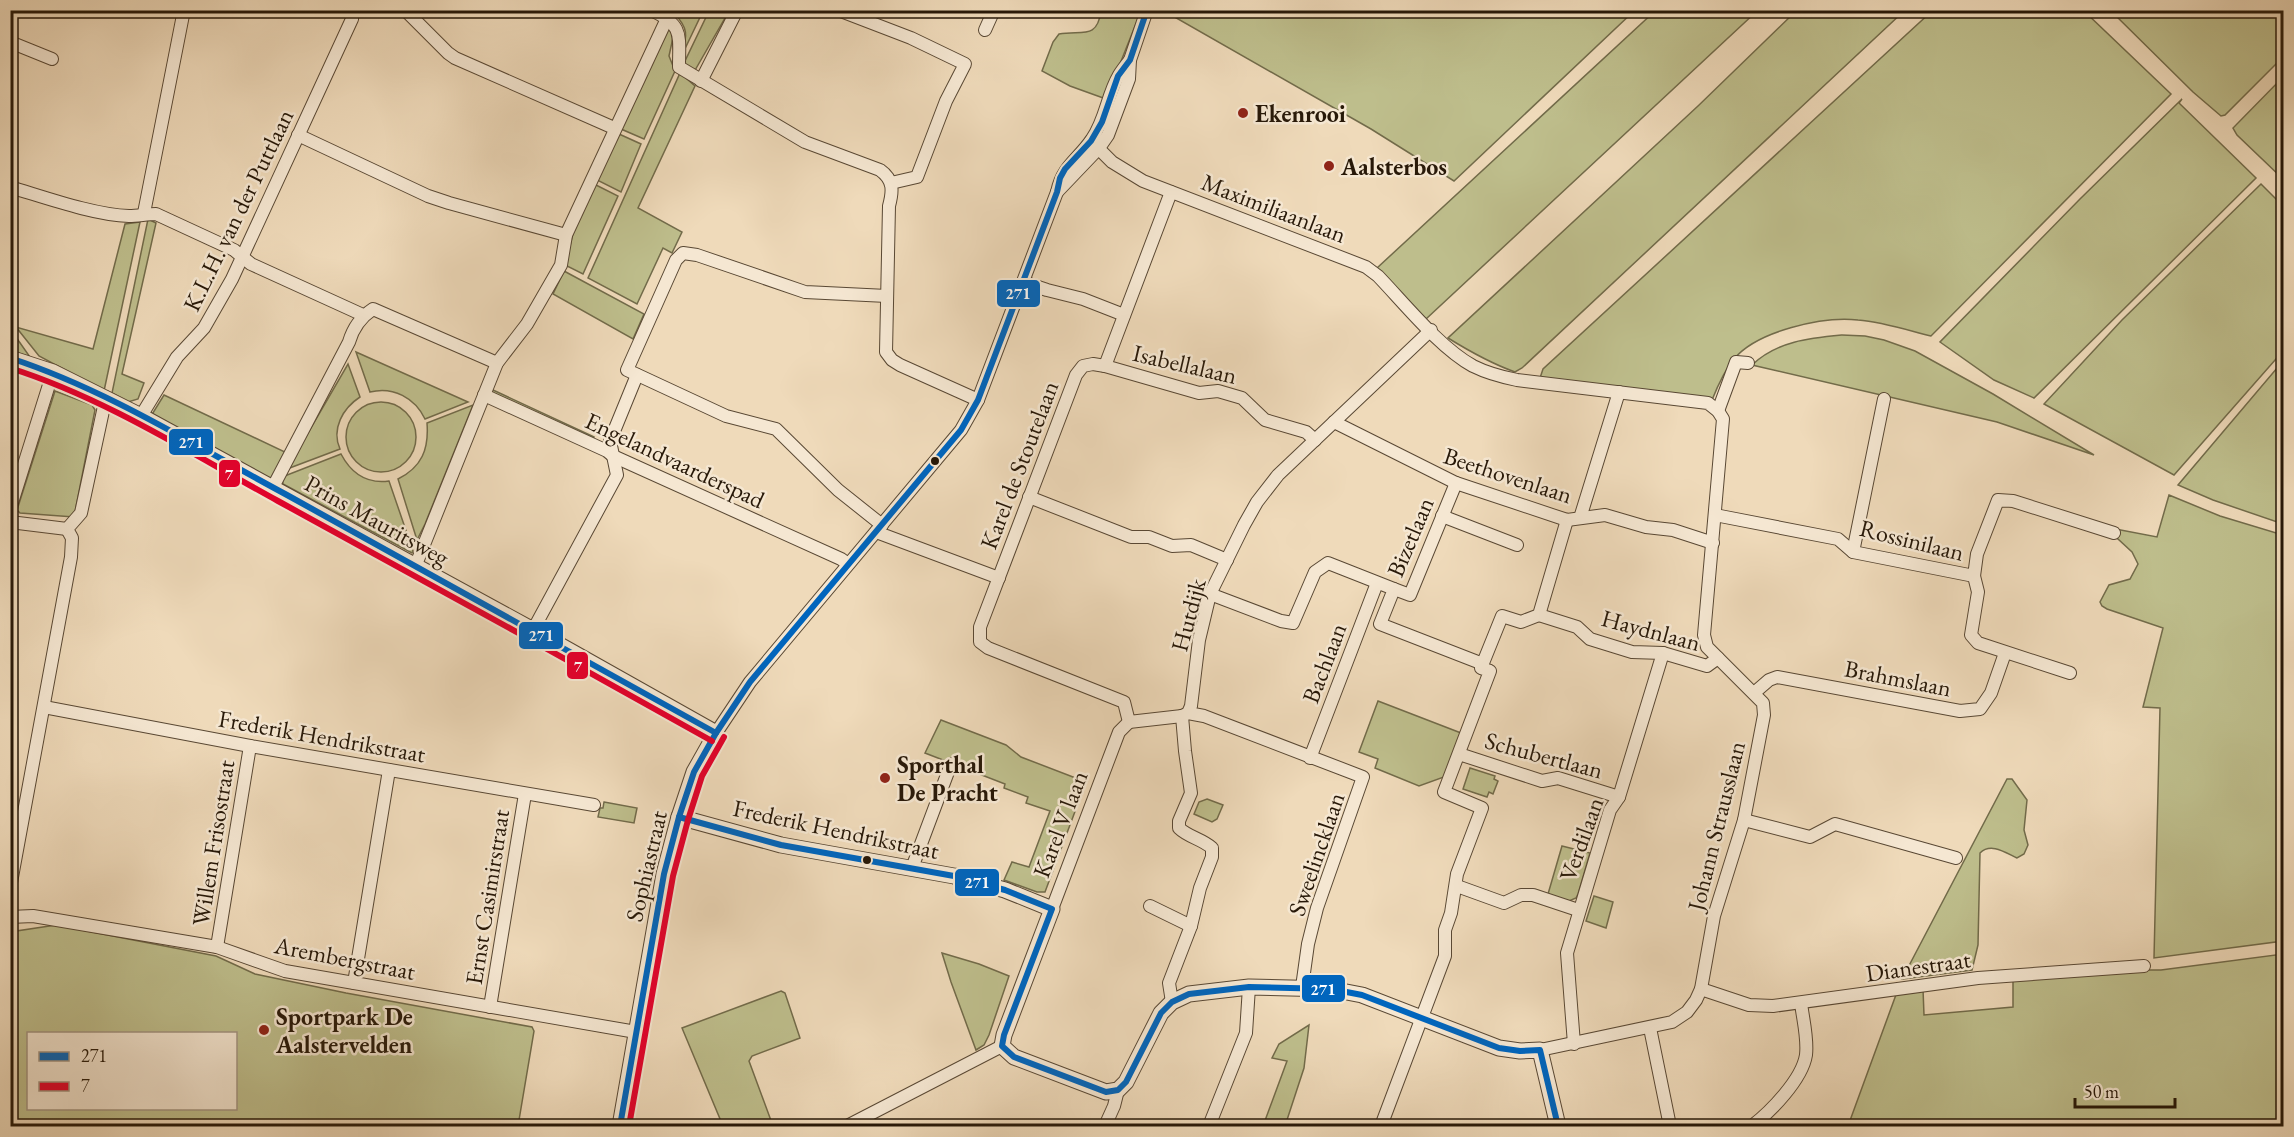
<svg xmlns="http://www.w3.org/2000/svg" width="2294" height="1137" font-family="'EB Garamond',serif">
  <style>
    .green { fill: #bebe8c; stroke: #726b4a; stroke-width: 1.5; fill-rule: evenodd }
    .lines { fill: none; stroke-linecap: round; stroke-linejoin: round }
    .minor-casing { stroke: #594834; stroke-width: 14 }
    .tertiary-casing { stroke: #594834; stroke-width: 17 }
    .minor { stroke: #f5e7d2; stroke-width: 12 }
    .tertiary { stroke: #f5e7d2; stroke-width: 15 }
    .bus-1-casing { stroke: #f5e7d2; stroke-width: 10 }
    .bus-2-casing { stroke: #f5e7d2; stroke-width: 10 }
    .bus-1 { stroke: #0065bd; stroke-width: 6 }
    .bus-2 { stroke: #e4002b; stroke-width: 6 }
    .poi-dot { fill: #8f2418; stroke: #f5e7d2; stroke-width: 2 }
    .bus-dot { fill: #271808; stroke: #f5e7d2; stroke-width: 2 }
    .labels { text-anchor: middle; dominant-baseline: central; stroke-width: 5; stroke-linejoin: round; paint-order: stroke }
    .poi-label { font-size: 24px; font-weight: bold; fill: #271808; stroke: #f5e7d2; text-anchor: start }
    .street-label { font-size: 24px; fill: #271808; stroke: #f5e7d2 }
    .line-badge { stroke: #f5e7d2; stroke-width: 2 }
    .badge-label { font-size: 16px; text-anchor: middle; font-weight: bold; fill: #fff }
  </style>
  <rect width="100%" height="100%" fill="#efdaba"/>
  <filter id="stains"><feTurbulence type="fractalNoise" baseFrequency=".00333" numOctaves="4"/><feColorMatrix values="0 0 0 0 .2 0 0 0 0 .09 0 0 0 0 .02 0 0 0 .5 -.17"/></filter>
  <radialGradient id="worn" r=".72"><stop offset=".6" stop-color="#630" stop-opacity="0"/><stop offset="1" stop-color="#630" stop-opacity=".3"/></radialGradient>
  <g class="green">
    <path d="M675,11H703L682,55C687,35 689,29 674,13Z"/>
    <path d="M709,11H729L694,72L685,65V61Z"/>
    <path d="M1101,11H1141L1106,99L1070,86L1042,71L1053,42L1059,34C1082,30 1097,40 1101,11Z"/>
    <path d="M1164,11H1634L1454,181L1371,129Z"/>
    <path d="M1655,11H1757L1426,319L1377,268Z"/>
    <path d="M1796,11H1904L1522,368L1515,372C1490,363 1469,351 1448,338L1698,106Z"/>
    <path d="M1932,11H2084L2171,94L1931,336C1907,330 1883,322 1858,320C1823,316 1757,331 1734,359C1724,371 1718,385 1712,400L1540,378L1543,369Z"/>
    <path d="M2111,11H2283V57L2225,115L2221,116L2193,92Z"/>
    <path d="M669,25L674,33L669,56L675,71L644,139L621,129Z"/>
    <path d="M680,73L695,86L638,208L682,232L672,253L663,248L637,304L588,278Z"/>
    <path d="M2283,77V179L2237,135L2233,128Z"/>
    <path d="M2182,99L2179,103L2256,178L2034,398L1994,380L1940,342L2080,199Z"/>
    <path d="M619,134L641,144L621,192L597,180Z"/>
    <path d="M594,184L618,196L583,274L567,266L566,263L574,229Z"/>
    <path d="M2261,184L2283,206V351L2174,475L2044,404L2122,320Z"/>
    <path d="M148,219L156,223L122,374L144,383L138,399L128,402L112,393Z"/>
    <path d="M140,222L104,391L39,356L16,327L93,349L125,224Z"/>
    <path d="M564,271L644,314L633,339L553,294Z"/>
    <path d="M11,330L30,357L11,351Z"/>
    <path d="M1842,335L1865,336L1884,340L1915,351L1993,394L2094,455L1997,422L1752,365C1777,341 1810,338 1842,335Z"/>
    <path d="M356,352L468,402L425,419C415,398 393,386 370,392Z"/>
    <path d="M2283,361V524L2213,500L2178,485Z"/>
    <path d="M348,364L360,397C343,408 331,429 340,449L287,469Z"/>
    <path d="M493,390L594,437L592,445L489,399Z"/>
    <path d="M55,391L92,405L95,410L74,517L20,513L17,510Z"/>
    <path d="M164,395L285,452L270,481L151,416Z"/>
    <circle cx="381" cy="437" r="35"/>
    <path d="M473,405L425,524L417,540L398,479C422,467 429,449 427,423Z"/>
    <path d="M341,454C351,473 367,484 389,481L413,551L412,553L283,484L282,477Z"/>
    <path d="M2169,495L2220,516L2283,535V941L2154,958L2160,708L2143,707L2163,628L2107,609L2102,606L2100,602L2109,585L2130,579L2138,564L2132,552L2105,527L2157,537Z"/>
    <path d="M1378,701L1461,733L1444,777L1419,786L1375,768L1378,759L1359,752Z"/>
    <path d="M941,720L1006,745L1021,757L1086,782L1045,892H1037L1004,880L1012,862L1029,867L1050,811L1026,803L1028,797L1004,788L1005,784L925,753Z"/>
    <path d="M1470,768L1495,776L1494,779L1498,781L1493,794L1489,792L1487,797L1463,789Z"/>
    <path d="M2007,779H2012L2027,800L2024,830L2028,845L2024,854L2017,858C2006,853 1991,842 1980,853L1978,945L1972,970L1902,979Z"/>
    <path d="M1207,799L1223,805L1217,819L1212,822L1194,814L1199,802Z"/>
    <path d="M604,802L637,808L634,823L598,817L600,808H603Z"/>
    <path d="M1562,846L1590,853L1578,894L1576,898L1569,901L1548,894Z"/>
    <path d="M1594,896L1613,902L1606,928L1586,921Z"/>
    <path d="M56,925L216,956L255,974L346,993L532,1027L534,1031L518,1126H11L10,932ZM28,1034H236V1108H28Z"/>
    <path d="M942,953L979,964L1009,976L989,1035L984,1045L976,1050L951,982Z"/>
    <path d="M2283,954V1126H1848L1897,992L1923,989L1924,1015L2013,1007V979L2133,970H2161Z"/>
    <path d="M781,991L785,993L800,1038L752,1056L749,1061L773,1126H723L682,1028Z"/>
    <path d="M1309,1025L1304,1068L1285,1126H1263L1287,1061L1272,1058L1279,1044Z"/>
  </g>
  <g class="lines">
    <g class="minor-casing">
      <g id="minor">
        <path d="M405,10L448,53L455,58L614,128"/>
        <path d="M651,10C684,25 679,35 679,67L805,142L880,170C894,180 893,191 889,206L886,352L892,360L900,365L978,400"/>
        <path d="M838,10L911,38L965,64L946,101L917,177L891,183"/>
        <path d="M985,30L994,10"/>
        <path d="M10,42L52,59"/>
        <path d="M701,81L737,10"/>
        <path d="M298,135L428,196L449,203L566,235"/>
        <path d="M1091,141L1112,162L1143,181L1366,267L1378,276C1404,303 1440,348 1473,366C1487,373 1502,377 1517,380L1708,403L1718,411L1723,419L1704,635L1707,647L1763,703L1764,715L1744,820L1714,916L1701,989L1696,1000L1687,1012L1672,1022L1540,1050"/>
        <path d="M10,187C44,197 94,215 129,216C138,216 147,214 156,214L234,250L251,264L363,315"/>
        <path d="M1057,192L1099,148L1108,135L1129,79L1130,60L1147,10"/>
        <path d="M1171,192L1105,366L1093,364L1083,366L1076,375L980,627V642L988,648L1124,702L1129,722L1182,716"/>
        <path d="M144,213L184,10"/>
        <path d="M1023,282L1047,290L1083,299L1124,315"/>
        <path d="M1105,366L1199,393L1218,391L1242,398L1265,420L1306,432L1315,440"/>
        <path d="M484,395L607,451L613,456L841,559L848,564"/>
        <path d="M1718,411L1736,362L1748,363"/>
        <path d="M141,416L177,357L204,328L232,279L352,19L353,10"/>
        <path d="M1334,422L1456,483L1567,520L1605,515L1646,527L1673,530L1713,543"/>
        <path d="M273,487L349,342C353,328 361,317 373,309L497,363"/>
        <path d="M1029,497L1131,537H1149L1172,546L1191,545L1227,560"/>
        <path d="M10,509L53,372"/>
        <path d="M1715,515L1838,539L1853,552L1974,576L1977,554L1998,500L2013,501L2114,533"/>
        <path d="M1442,516L1517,545"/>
        <path d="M1580,518L1619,392"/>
        <path d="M10,522L67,529"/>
        <path d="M882,525L838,490L776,429L726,416L627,370L676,260L683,253L697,255L805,292L887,296"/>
        <path d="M876,532L999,578"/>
        <path d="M1853,552L1884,399"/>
        <path d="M415,567L497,363L527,324L561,265L566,235L671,10"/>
        <path d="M1974,576L1978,592L1971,635L1978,643L2070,673"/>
        <path d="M1394,589L1410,595L1456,483"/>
        <path d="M1210,594L1281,621L1293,623L1315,572L1328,563L1394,589L1380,624L1483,664"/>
        <path d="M1539,615L1577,627L1590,639L1632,652L1663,653L1707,666L1718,658"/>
        <path d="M533,630L617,475L610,441L637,375"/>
        <path d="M1754,693L1769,680L1777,677L1960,711L1980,709L1991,693L2005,653"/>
        <path d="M44,707L250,746L594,805"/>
        <path d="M1188,713L1204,716L1363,777L1317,908L1308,944L1302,987"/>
        <path d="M1182,716L1188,713L1191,706L1199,640L1210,594L1244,525L1257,502L1278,475L1431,330"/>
        <path d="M716,733L750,682L961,430L978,400L1057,192C1063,165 1078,160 1092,139C1106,119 1107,95 1119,75C1122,70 1126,65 1130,60"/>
        <path d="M1459,754L1542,781L1558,778L1619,797"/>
        <path d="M1310,758L1377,583"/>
        <path d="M1744,820L1810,837L1835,824L1956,858"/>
        <path d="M912,868L951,764"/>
        <path d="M1457,886L1504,903L1521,895H1533L1578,910"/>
        <path d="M10,888L71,557L72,538L67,529L81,513L106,397"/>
        <path d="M1150,906L1191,926"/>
        <path d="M1052,909L1119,732L1129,722"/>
        <path d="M10,917L33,916L217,947L285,971L636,1032"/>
        <path d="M217,947L250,746"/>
        <path d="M354,983L389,770"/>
        <path d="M1701,989L1749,1005L1773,1006L1978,978L2144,966"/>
        <path d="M1172,1002L1169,983L1191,926L1200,888L1212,857V848C1202,839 1188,837 1179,828V821L1191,793L1185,751L1182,716"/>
        <path d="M490,1007L525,794"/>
        <path d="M1650,1028L1670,1126"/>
        <path d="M1574,1044L1567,953L1610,810L1619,797L1663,653"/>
        <path d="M847,1126L1002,1046"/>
        <path d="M1105,1126L1114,1106L1118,1090"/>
        <path d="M1209,1126L1246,1033L1249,987"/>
        <path d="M1381,1126L1445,956V930L1451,913L1457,874L1482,808L1444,792L1490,671L1481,668L1502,616L1521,622L1539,615L1567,520"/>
        <path d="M1752,1126C1770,1112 1802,1080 1806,1055C1808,1038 1803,1020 1801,1003"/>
      </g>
    </g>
    <g class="tertiary-casing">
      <g id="tertiary">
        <path d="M10,358L53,372L141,416L533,630L716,733L694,772L679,817L664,874L620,1126"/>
        <path d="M679,817L781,845L954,876L1005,890L1052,909L1004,1035L1002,1046L1014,1057L1106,1092L1118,1090L1126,1082L1161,1013L1172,1002L1189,994L1249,987L1331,989L1362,995L1499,1048L1520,1051L1540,1050L1558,1126"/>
      </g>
    </g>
    <use href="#minor" class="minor"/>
    <use href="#tertiary" class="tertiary"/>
    <g class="bus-1-casing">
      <g id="bus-1">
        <path d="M10,358C108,390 197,447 287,495C430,574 573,653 716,733"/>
        <path d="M679,817L781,845L954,876L1005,890L1052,909L1004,1035L1002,1046L1014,1057L1106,1092L1118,1090L1126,1082L1161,1013L1172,1002L1189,994L1249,987L1331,989L1362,995L1499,1048L1520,1051L1540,1050L1558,1126"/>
        <path d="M620,1126L664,874L679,817L694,772L716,733L750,682L961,430L978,400L1057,192L1060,178L1065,169L1091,141L1102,122L1118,76L1130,60L1147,10"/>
      </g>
    </g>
    <g class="bus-2-casing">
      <g id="bus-2">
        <path d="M10,368C105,398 192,454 278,501C423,580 568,660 712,741"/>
        <path d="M629,1126L673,876L688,820L702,776L724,737"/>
      </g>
    </g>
    <use href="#bus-1" class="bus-1"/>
    <use href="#bus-2" class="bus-2"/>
  </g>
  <g class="poi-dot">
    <circle cx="1243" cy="113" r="6"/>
    <circle cx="1329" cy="166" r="6"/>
    <circle cx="885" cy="778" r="6"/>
    <circle cx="264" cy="1030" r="6"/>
  </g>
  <g class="bus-dot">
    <circle cx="935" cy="461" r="5"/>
    <circle cx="867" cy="860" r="5"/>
  </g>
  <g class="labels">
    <g class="poi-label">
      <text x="1255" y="113">Ekenrooi</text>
      <text x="1341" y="166">Aalsterbos</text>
      <text x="897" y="764">Sporthal<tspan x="897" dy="28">De Pracht</tspan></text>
      <text x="276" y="1016">Sportpark De<tspan x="276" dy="28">Aalstervelden</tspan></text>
    </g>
    <g class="street-label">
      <text transform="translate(1274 208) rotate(21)">Maximiliaanlaan</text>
      <text transform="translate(238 210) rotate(-64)">K.L.H. van der Puttlaan</text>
      <text transform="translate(1185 364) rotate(13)">Isabellalaan</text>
      <text transform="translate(675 460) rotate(25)">Engelandvaarderspad</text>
      <text transform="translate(1019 465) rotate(-69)">Karel de Stoutelaan</text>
      <text transform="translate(1508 475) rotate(18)">Beethovenlaan</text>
      <text transform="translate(377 520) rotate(29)">Prins Mauritsweg</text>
      <text transform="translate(1410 537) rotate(-67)">Bizetlaan</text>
      <text transform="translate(1912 540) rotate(14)">Rossinilaan</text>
      <text transform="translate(1188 615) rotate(-75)">Hutdijk</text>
      <text transform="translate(1651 630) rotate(15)">Haydnlaan</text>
      <text transform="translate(1324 663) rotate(-69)">Bachlaan</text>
      <text transform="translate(1898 678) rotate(11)">Brahmslaan</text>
      <text transform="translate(322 736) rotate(10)">Frederik Hendrikstraat</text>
      <text transform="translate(1544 755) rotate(15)">Schubertlaan</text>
      <text transform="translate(1060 824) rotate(-69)">Karel V laan</text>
      <text transform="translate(1716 826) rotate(-76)">Johann Strausslaan</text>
      <text transform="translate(836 829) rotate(12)">Frederik Hendrikstraat</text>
      <text transform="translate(1581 839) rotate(-70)">Verdilaan</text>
      <text transform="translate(213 843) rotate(-81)">Willem Frisostraat</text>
      <text transform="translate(1316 854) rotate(-71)">Sweelincklaan</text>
      <text transform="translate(646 866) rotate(-77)">Sophiastraat</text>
      <text transform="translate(487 897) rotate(-81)">Ernst Casimirstraat</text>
      <text transform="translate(345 958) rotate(11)">Arembergstraat</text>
      <text transform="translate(1918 966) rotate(-8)">Dianestraat</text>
    </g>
  </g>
  <g class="line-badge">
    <rect x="996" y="279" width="45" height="29" rx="6" fill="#0065bd"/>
    <rect x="168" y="428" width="46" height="28" rx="6" fill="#0065bd"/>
    <rect x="218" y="459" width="23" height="29" rx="6" fill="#e4002b"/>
    <rect x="518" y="621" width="46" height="29" rx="6" fill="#0065bd"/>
    <rect x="566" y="651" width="23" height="29" rx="6" fill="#e4002b"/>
    <rect x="954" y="868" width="46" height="29" rx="6" fill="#0065bd"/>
    <rect x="1301" y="974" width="45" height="29" rx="6" fill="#0065bd"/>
  </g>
  <g class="badge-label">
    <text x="1018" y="299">271</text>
    <text x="191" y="448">271</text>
    <text x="229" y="480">7</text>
    <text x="541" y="641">271</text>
    <text x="578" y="672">7</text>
    <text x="977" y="888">271</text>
    <text x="1323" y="995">271</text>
  </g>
  <rect width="2294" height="1137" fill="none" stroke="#efdaba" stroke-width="36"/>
  <rect x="12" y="12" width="2270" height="1113" fill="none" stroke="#271808" stroke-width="3"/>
  <rect x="18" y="18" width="2258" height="1101" fill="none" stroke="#271808" stroke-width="1.5"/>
  <rect x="27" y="1032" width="210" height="78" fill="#f5e7d2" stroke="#a39481" stroke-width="1.5"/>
  <rect x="39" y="1052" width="30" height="9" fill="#0065bd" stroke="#a39481" stroke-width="1.5"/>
  <text x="81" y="1062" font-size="18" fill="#271808">271</text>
  <rect x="39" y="1082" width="30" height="9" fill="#e4002b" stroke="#a39481" stroke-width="1.5"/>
  <text x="81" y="1092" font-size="18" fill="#271808">7</text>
  <path d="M2075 1098v9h100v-9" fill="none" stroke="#271808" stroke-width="3"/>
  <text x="2084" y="1098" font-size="18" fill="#271808" stroke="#f5e7d2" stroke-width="4.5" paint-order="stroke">50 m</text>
  <rect width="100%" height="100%" filter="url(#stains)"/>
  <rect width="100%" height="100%" fill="url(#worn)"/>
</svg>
